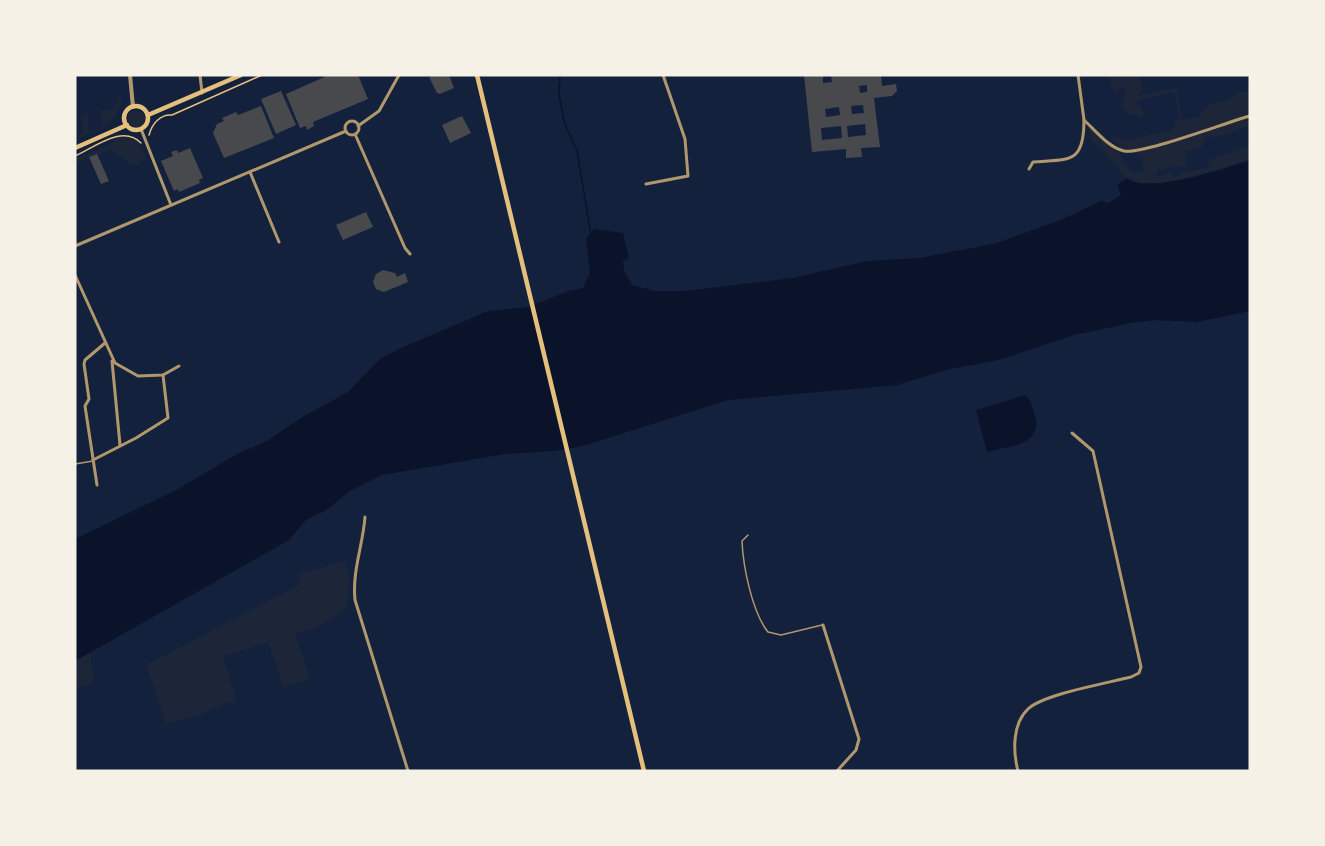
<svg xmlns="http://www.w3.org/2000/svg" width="1325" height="846" font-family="Figtree,sans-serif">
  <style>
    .green { fill: #1d2539 }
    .water { fill: #0b132b }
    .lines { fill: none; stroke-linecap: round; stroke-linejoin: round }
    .stream { stroke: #0b132b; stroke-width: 1.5 }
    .building { fill: #48494c; fill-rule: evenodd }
    .path { stroke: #e5c07b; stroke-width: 1.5 }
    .service { stroke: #b1986c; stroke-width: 1.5 }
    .minor { stroke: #b1986c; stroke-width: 3 }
    .tertiary { stroke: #b1986c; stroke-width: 4 }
    .secondary { stroke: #e5c07b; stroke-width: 4.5 }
    .primary { stroke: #e5c07b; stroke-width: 4.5 }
  </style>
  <rect width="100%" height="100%" fill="#14213d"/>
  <g class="green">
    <path d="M1113,75H1140L1143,89L1138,96L1177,88L1182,119H1180L1174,92L1138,100L1136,104L1141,106L1144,114L1140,119L1136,115L1127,114L1122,108L1126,95L1123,87L1114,93L1109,79Z"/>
    <path d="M1238,92H1250V126L1225,135L1206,138L1202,147L1185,151L1186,166L1159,169L1155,177L1170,173L1176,177L1180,173L1206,168L1211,159L1250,146V159L1246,161C1218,170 1166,187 1137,183C1127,181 1121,173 1117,165H1113L1101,148L1091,141L1087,126L1120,155L1131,172L1144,171L1142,156L1122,148L1109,136L1127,140L1173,130L1176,121L1198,117L1211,104L1228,100Z"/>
    <path d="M121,94C124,102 114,120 106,125L102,121L101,111L115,108Z"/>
    <circle cx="136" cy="119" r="8"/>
    <path d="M88,112L89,131L102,128V122L105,128L75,139L83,132L82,116Z"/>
    <path d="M122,136C136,136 141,145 146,156L138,165C126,167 121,152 109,150L82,160L75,170V159L113,143L115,139Z"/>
    <path d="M344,561L350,575L346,610L317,627L295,634L310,678L284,688L268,642L223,656L237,702L225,703L200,715L166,724L146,665L301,584L298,575Z"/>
    <path d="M90,651L94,683L75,689V661Z"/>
  </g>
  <g class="water">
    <path d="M1250,160V311L1197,322L1155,320L1131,323L1074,335L999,360L945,370L898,385L728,400L583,446L554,451L505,454L382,475L350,491L325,511L306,520L289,540L75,661V539L178,489L237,454L267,441L304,416L348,392L380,359L401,348L488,311L529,307L568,291L583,288L590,273L586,239L594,229L623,233L629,258L623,261L624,270L632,285L655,291H686L792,278L867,261L920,258L997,243L1063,219L1101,201L1108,203L1121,195L1117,185L1127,178C1148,195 1225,168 1250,160Z"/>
    <path d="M1025,395C1031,400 1033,408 1035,416C1043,446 1008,446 987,452L976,410Z"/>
  </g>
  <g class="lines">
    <path class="stream" d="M560,75L559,94L564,122L577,151L591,235"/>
  </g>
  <g class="building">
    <path d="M329,75H358L368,99L313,122L314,126L307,130L306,126L300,128L286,94Z"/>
    <path d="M434,75H449L454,88L440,94L437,93L429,77Z"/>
    <path d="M804,75H827L823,77V83L832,82L831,75H881L882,86L896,84L897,91L892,96L874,98L880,147L861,148L862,157L846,158V149L812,152ZM867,85V92L860,93L859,86ZM863,105L864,113L852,114L851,106ZM839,107L840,115L826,117L825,109ZM865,124L866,135L848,137L847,126ZM841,126L842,138L822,140L821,128Z"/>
    <path d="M281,91L296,125L276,134L261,99Z"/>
    <path d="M261,106L274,138L224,158L213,133L217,124L224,121L222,118L236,112L238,115Z"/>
    <path d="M462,116L471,133L450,143L442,125Z"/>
    <path d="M190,148L203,178L199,180L200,183L179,192L178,189L174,191L161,161L173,156L171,152L177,150L178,153Z"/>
    <path d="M97,154L109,181L101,184L89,157Z"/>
    <path d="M366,212L373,227L343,240L336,225Z"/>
    <path d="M383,270L395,273L397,277L405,273L408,282L384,292L376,289L373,282L376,274Z"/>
  </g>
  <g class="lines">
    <g class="path">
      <path d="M149,135C152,124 160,114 172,115L262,75"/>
      <path d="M75,156C95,147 123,124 141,143"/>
    </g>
    <g class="service">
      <path d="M778,75H790"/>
      <path d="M75,464L93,461"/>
      <path d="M748,535L742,541C743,566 752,612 768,632L781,635L822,625"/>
    </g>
    <g class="minor">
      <path d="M200,75L202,93"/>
      <path d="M1078,75L1084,120C1095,130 1109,148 1124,151C1141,155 1227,122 1250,116"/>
      <circle cx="352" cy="128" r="7"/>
      <path d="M358,126L379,111L399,75"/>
      <path d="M141,129L171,205"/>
      <path d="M355,134L405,248L410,254"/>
      <path d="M1029,169L1033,162C1070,159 1084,164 1084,120"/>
      <path d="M250,172L279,242"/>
      <path d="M646,184L688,176L685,139L663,75"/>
      <path d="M75,246L346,131"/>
      <path d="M75,275L115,363L138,376L163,375L179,366"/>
      <path d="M112,361L120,445"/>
      <path d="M93,460L136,438L168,418L163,375"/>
      <path d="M97,485L85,406L89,399L84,364L85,360L105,343"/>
      <path d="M365,517C363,545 352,571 355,600L408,771"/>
      <path d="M823,625L859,739L856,750L837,771"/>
      <path d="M1018,771C1013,752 1012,724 1028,709C1044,694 1108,683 1131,677L1139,673L1141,667L1093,451L1072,433"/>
    </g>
    <path class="tertiary" d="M130,75L133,107"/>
    <g class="secondary">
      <circle cx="136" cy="118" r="12"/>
      <path d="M148,115L241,75"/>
      <path d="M75,148L127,125"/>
    </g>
    <path class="primary" d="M477,75L644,771"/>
  </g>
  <rect width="1325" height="846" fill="none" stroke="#f6f1e7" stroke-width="153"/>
</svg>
